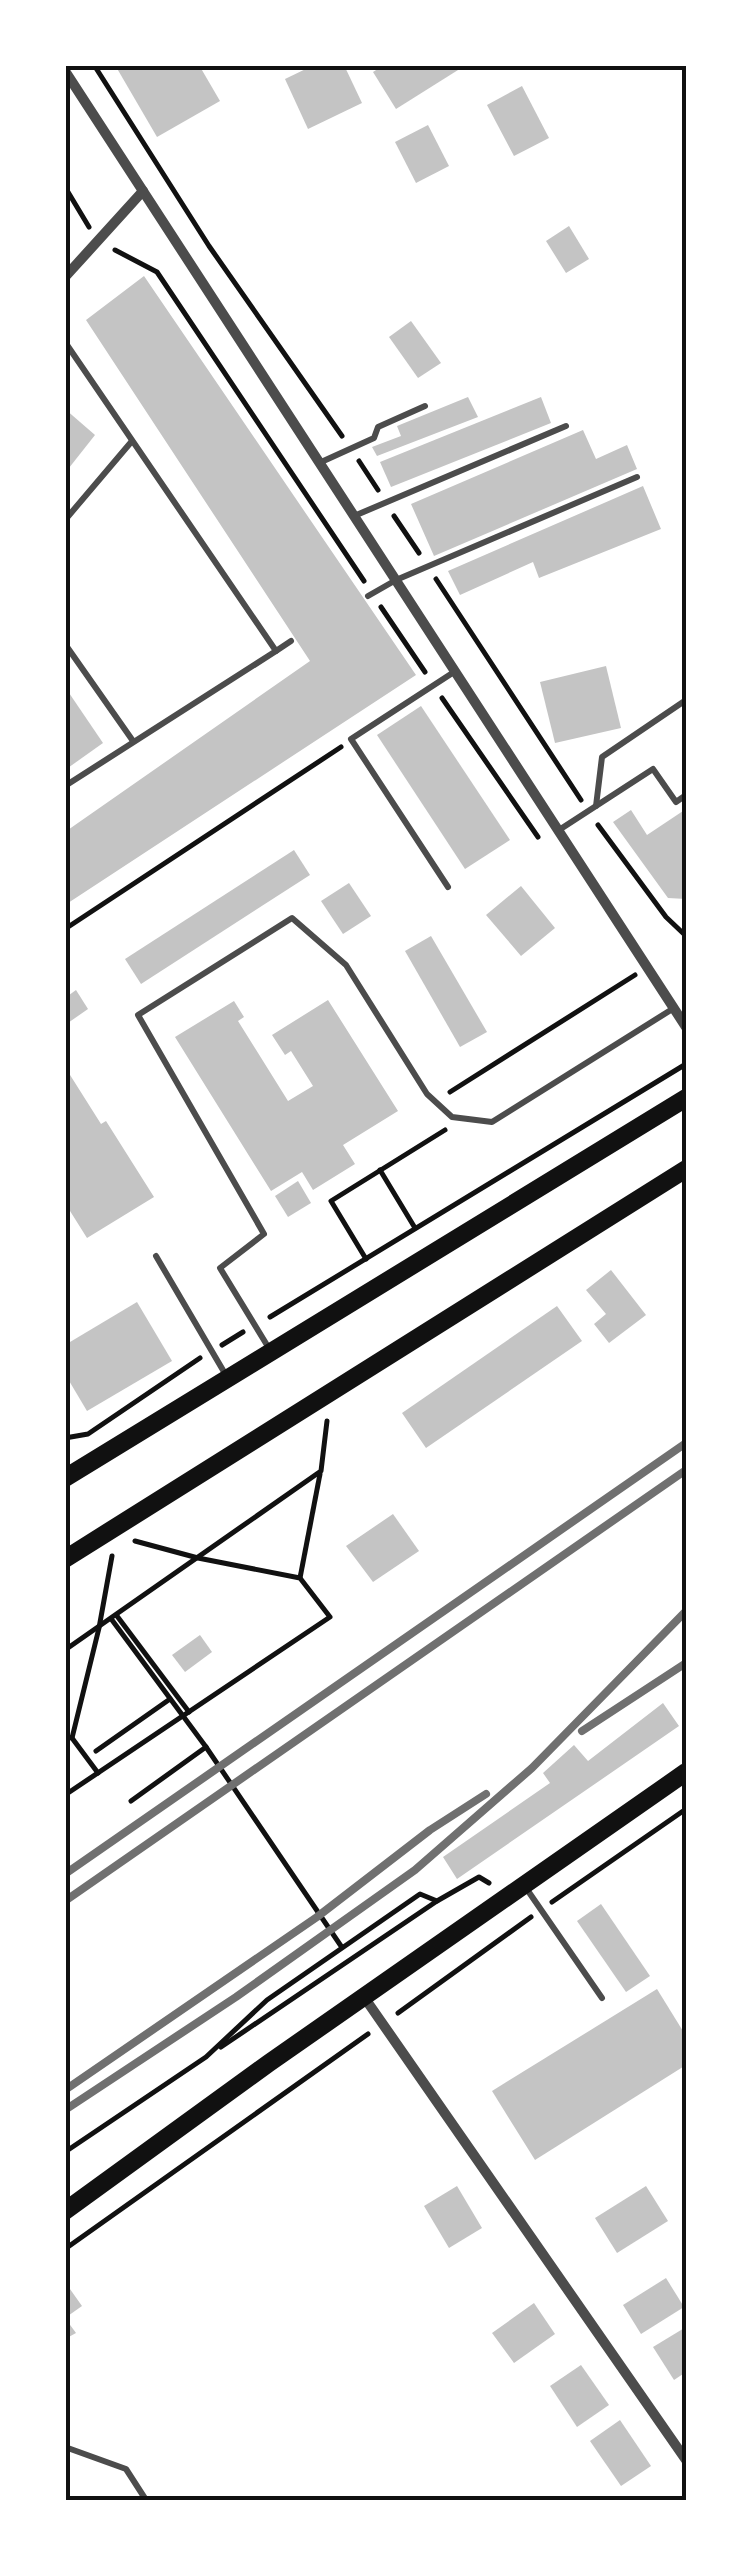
<svg xmlns="http://www.w3.org/2000/svg" width="751" height="2565" font-family="'Source Sans 3',sans-serif">
  <style>
    .building { fill: #c4c4c4 }
    .lines { fill: none; stroke-linecap: round; stroke-linejoin: round }
    .path { stroke: #111; stroke-width: 5 }
    .service { stroke: #4c4c4c; stroke-width: 6 }
    .minor { stroke: #4c4c4c; stroke-width: 10 }
    .secondary { stroke: #111; stroke-width: 18 }
    .rail { stroke: #707070; stroke-width: 8 }
    .neatline { fill: none; stroke: #111; stroke-width: 4 }
  </style>
  <rect width="100%" height="100%" fill="#fff"/>
  <g class="building">
    <path d="M115,65H199L220,101L157,137Z"/>
    <path d="M314,65H344L362,103L308,129L285,79Z"/>
    <path d="M384,65H466L396,109L373,72Z"/>
    <path d="M522,86L549,138L514,156L487,105Z"/>
    <path d="M428,125L449,166L416,183L395,142Z"/>
    <path d="M569,226L589,259L566,273L546,241Z"/>
    <path d="M144,276L416,675L65,905V832L310,661L86,320Z"/>
    <path d="M411,321L441,363L418,378L389,337Z"/>
    <path d="M468,397L478,417L377,456L372,447L401,436L397,426Z"/>
    <path d="M541,397L551,423L391,487L380,462Z"/>
    <path d="M65,409L95,435L65,473Z"/>
    <path d="M583,430L596,459L627,445L637,469L434,556L411,504Z"/>
    <path d="M643,486L661,529L539,578L533,562L460,595L448,571Z"/>
    <path d="M606,666L621,728L555,743L540,682Z"/>
    <path d="M65,687L103,743L65,770Z"/>
    <path d="M421,706L510,840L465,869L377,735Z"/>
    <path d="M686,809V899L668,898L613,822L631,810L647,835Z"/>
    <path d="M294,850L310,875L141,984L125,959Z"/>
    <path d="M349,883L371,916L343,934L321,901Z"/>
    <path d="M521,886L555,928L521,956L486,915Z"/>
    <path d="M431,936L487,1032L460,1047L405,951Z"/>
    <path d="M76,990L88,1009L65,1025V998Z"/>
    <path d="M328,1000L398,1111L343,1145L355,1164L313,1190L302,1172L271,1191L175,1037L234,1001L244,1017L238,1021L288,1101L313,1086L291,1051L285,1055L272,1035Z"/>
    <path d="M65,1067L101,1124L106,1121L154,1197L87,1238L65,1203Z"/>
    <path d="M298,1181L311,1203L288,1217L275,1196Z"/>
    <path d="M611,1270L646,1315L609,1343L594,1324L606,1314L586,1290Z"/>
    <path d="M137,1302L172,1361L87,1411L65,1374V1345Z"/>
    <path d="M557,1306L582,1341L426,1448L402,1413Z"/>
    <path d="M393,1514L419,1551L373,1582L346,1546Z"/>
    <path d="M200,1635L212,1652L185,1672L172,1655Z"/>
    <path d="M663,1703L679,1726L457,1879L443,1857L550,1783L543,1773L574,1745L588,1761Z"/>
    <path d="M601,1904L650,1976L626,1992L577,1921Z"/>
    <path d="M657,1989L686,2036V2065L535,2160L492,2091Z"/>
    <path d="M457,2186L482,2228L449,2248L424,2206Z"/>
    <path d="M646,2186L668,2221L617,2253L595,2218Z"/>
    <path d="M666,2278L684,2307L641,2334L623,2305Z"/>
    <path d="M65,2282L82,2306L65,2318L76,2333L65,2339Z"/>
    <path d="M534,2303L555,2334L514,2363L492,2333Z"/>
    <path d="M686,2327V2372L674,2380L653,2347Z"/>
    <path d="M581,2365L609,2405L577,2427L550,2386Z"/>
    <path d="M620,2420L651,2466L621,2486L590,2441Z"/>
  </g>
  <g class="lines">
    <g class="path">
      <path d="M94,65L209,246L342,436"/>
      <path d="M65,187L89,227"/>
      <path d="M115,250L157,272L364,581"/>
      <path d="M359,461L378,490"/>
      <path d="M394,516L419,553"/>
      <path d="M436,579L581,800"/>
      <path d="M381,607L425,672"/>
      <path d="M442,698L538,837"/>
      <path d="M598,825L666,917L686,936"/>
      <path d="M65,929L341,747"/>
      <path d="M450,1092L635,975"/>
      <path d="M380,1170L415,1228"/>
      <path d="M366,1259L331,1201L445,1130"/>
      <path d="M270,1317L686,1064"/>
      <path d="M222,1345L243,1332"/>
      <path d="M65,1438L88,1434L200,1358"/>
      <path d="M300,1578L320,1474"/>
      <path d="M117,1616L189,1712"/>
      <path d="M112,1620L206,1747L341,1946"/>
      <path d="M65,1650L321,1471L327,1421"/>
      <path d="M65,1737L72,1738L98,1773"/>
      <path d="M72,1738L99,1628L112,1556"/>
      <path d="M96,1751L170,1699"/>
      <path d="M65,1795L330,1617L300,1578L198,1558L135,1541"/>
      <path d="M131,1801L206,1747"/>
      <path d="M552,1902L686,1809"/>
      <path d="M398,2013L531,1917"/>
      <path d="M221,2047L437,1901"/>
      <path d="M65,2152L206,2057L267,2000L420,1894L437,1901L479,1877L489,1883"/>
      <path d="M65,2249L368,2034"/>
    </g>
    <g class="service">
      <path d="M65,342L276,651L65,786"/>
      <path d="M319,463L374,438L378,427L425,406"/>
      <path d="M354,516L566,426"/>
      <path d="M65,520L132,441"/>
      <path d="M368,596L396,580L637,477"/>
      <path d="M65,644L133,741"/>
      <path d="M276,651L291,641"/>
      <path d="M596,806L602,757L686,700"/>
      <path d="M559,830L653,769L676,802L686,795"/>
      <path d="M448,887L351,739L454,672"/>
      <path d="M156,1256L227,1377"/>
      <path d="M270,1350L220,1268L264,1234L138,1015L292,918L346,965L427,1094L452,1117L492,1122L674,1008"/>
      <path d="M526,1888L602,1998"/>
      <path d="M65,2447L126,2469L146,2500"/>
    </g>
    <g class="minor">
      <path d="M65,71L686,1027"/>
      <path d="M65,277L143,191"/>
      <path d="M364,1997L686,2460"/>
    </g>
    <g class="secondary">
      <path d="M65,1478L686,1098"/>
      <path d="M65,1559L686,1169"/>
      <path d="M65,2211L269,2063L686,1772"/>
    </g>
    <g class="rail">
      <path d="M582,1731L686,1663"/>
      <path d="M65,1874L686,1443"/>
      <path d="M65,1901L686,1470"/>
      <path d="M65,2090L317,1917L430,1830L486,1794"/>
      <path d="M65,2110L236,1997L415,1870L532,1768L686,1611"/>
    </g>
  </g>
  <rect width="751" height="2565" fill="none" stroke="#ffffff" stroke-width="135"/>
  <rect x="68" y="68" width="616" height="2430" class="neatline"/>
</svg>
